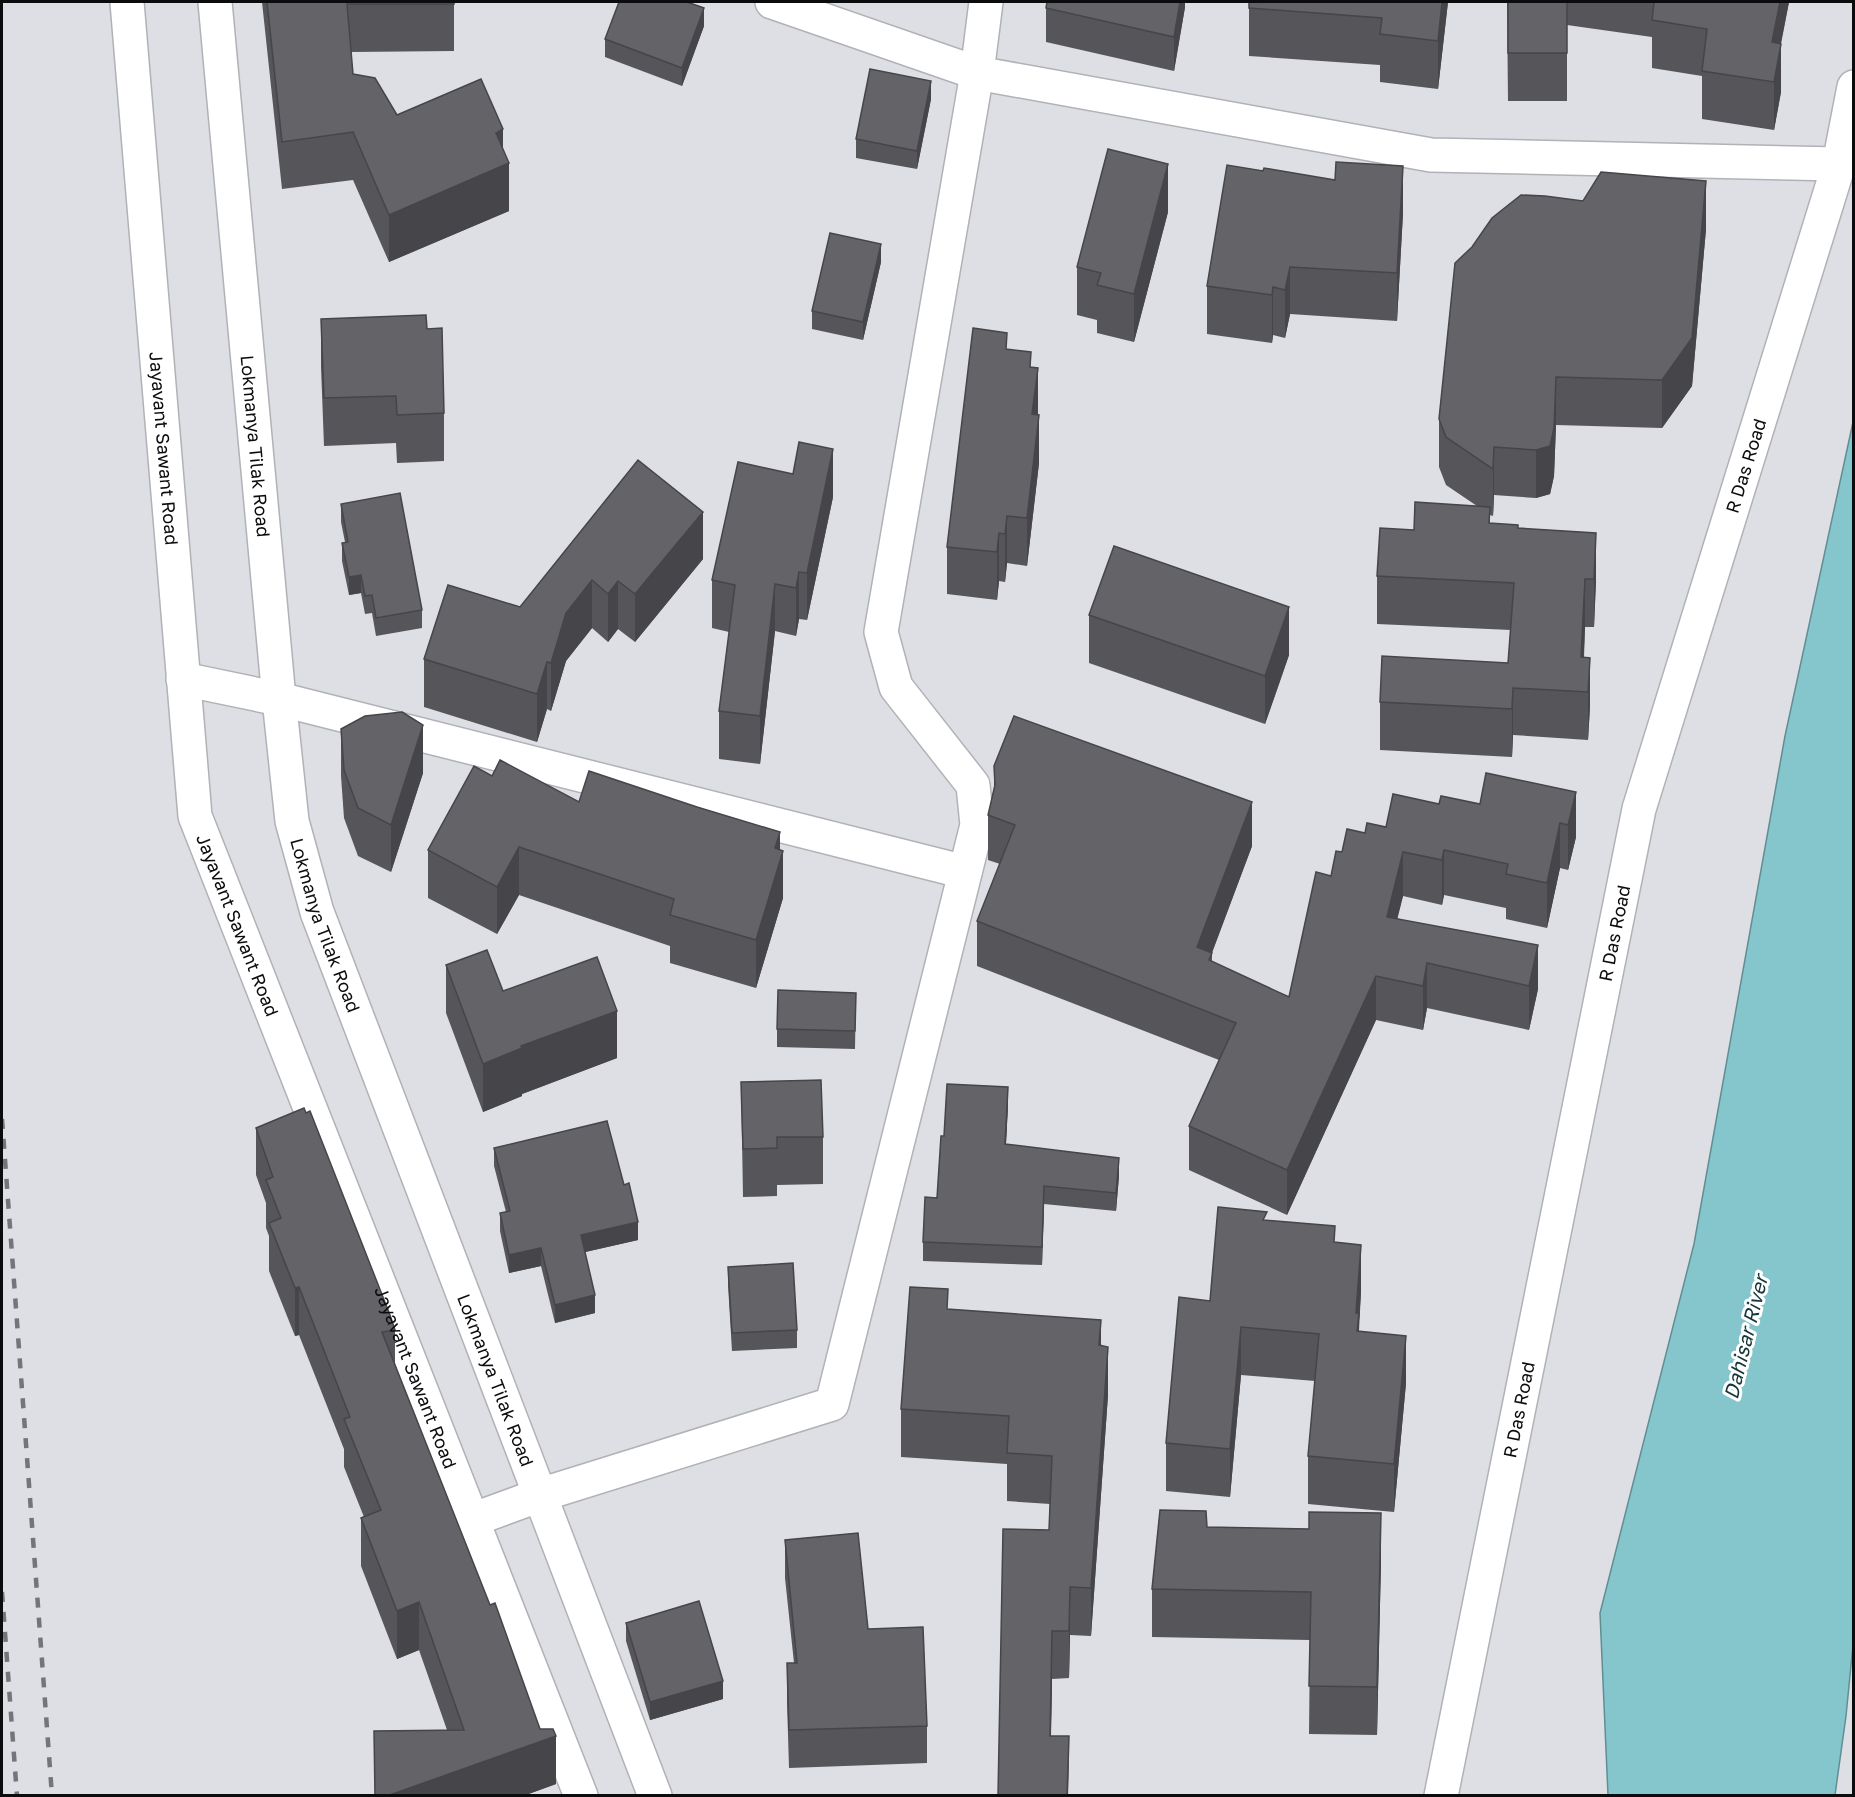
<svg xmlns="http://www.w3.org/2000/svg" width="1855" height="1797" font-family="'Golos Text',sans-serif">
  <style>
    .water { fill: #85c6cd; stroke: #608e93; stroke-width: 1.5 }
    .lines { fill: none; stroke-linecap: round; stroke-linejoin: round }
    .minor-casing { stroke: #b0b2b6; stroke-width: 36 }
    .tertiary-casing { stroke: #b0b2b6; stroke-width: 36 }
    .minor { stroke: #fff; stroke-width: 33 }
    .tertiary { stroke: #fff; stroke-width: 33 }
    .rail { stroke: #737578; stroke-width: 4.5; stroke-dasharray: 10 10; stroke-linecap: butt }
    .wall { fill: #565559 }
    .shaded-wall { fill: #464549 }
    .building { fill: #646368; stroke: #464549; stroke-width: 1.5 }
    .labels { text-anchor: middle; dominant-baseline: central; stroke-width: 6; stroke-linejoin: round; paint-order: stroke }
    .street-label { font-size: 18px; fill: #0b0c0d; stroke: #fff }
    .water-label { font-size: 20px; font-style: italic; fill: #153639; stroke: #fff }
  </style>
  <rect width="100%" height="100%" fill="#dddfe4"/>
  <path class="water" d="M1853,422L1854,1635L1846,1716L1835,1795H1608L1600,1613L1694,1244L1785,736Z"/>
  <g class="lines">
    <g class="minor-casing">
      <g id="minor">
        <path d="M986,2L977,73L1431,155L1839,164"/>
        <path d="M183,679L279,699L965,872"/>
        <path d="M472,1520L540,1495L832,1404L977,825L973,785L896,687L881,632L977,73L772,2"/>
      </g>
    </g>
    <g class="tertiary-casing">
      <g id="tertiary">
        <path id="s1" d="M127,2L195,816L581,1796"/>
        <path id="s2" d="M215,2L279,699L292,821L317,912L655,1796"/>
        <path id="s3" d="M1441,1796L1639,809L1839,164L1854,87"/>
      </g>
    </g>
    <use href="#minor" class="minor"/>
    <use href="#tertiary" class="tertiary"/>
    <g class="rail">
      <path d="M2,1119L52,1796"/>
      <path d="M2,1592L17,1796"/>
    </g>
  </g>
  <g class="wall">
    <path d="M262,2H454V51L351,52L353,74L397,115L503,149L509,211L389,262L353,180L282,189Z"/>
    <path d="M1185,2V7L1174,71L1046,42V8Z"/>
    <path d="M1448,2L1438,89L1380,82V65L1249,56V8Z"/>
    <path d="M1507,2H1789L1781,44V92L1774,130L1702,119V76L1652,68V37L1567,25V101H1508Z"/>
    <path d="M704,26L682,86L605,57V39Z"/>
    <path d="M931,99L917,169L856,158V139Z"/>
    <path d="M1168,212L1134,342L1097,333V320L1077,315V267Z"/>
    <path d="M1403,213L1397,321L1290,314L1285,338L1273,335L1272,343L1207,334V286Z"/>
    <path d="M1706,229L1692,386L1662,428L1556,425L1554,476L1550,494L1536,498L1494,495L1493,516L1490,515V523L1518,528L1596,580L1594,627H1585L1584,658L1590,706L1588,740L1513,735L1512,757L1380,750V702L1508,663L1511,630L1377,624V576L1414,530L1477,506L1446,485L1439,467V419Z"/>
    <path d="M881,262L863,340L812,329V311Z"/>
    <path d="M321,319L427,329L444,413V461L397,463L396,443L324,446L321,367Z"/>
    <path d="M1007,349L1031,367L1038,415L1039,463L1027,566L1007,563L1005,582L999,581L997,600L947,594V547Z"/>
    <path d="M638,460L703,559L635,642L618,629L608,642L592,628L566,661L551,711L547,709L537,742L424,707V659L520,607Z"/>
    <path d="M833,497L807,620L799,619L796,636L775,631L760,764L719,759V711L729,632L712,628V580Z"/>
    <path d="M341,504L422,610V628L376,636L372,613L365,614L361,593L349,595L342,561V543L345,542L341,522Z"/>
    <path d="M1089,615L1289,655L1265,724L1089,663Z"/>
    <path d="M341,729L423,773L391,872L358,856L344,818L341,776Z"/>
    <path d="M994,766L1252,846L1212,953V962L1289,997L1331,876L1342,852L1365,833L1386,827L1439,804H1480L1576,792V837L1568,870L1560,868L1547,928L1506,919V908L1444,895L1442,905L1403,896L1397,918L1538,989L1529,1030L1427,1008L1423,1030L1376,1020L1287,1215L1189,1170V1126L1219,1060L977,966V921L1000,864L988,860V815L994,788Z"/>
    <path d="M492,776L579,802L780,850L783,898L756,988L670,963V946L519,895L497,934L428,898V850Z"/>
    <path d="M446,965L503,991L617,1058L522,1094V1096L483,1112L446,1013Z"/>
    <path d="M856,993L855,1049L777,1047V1029Z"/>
    <path d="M741,1082L823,1137V1184L777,1185V1196L743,1197Z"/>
    <path d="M1008,1105L1006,1144L1119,1176L1116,1211L1044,1204L1042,1265L923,1261V1242L937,1198L944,1136Z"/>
    <path d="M256,1128L395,1330V1364L556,1784L523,1796H375L374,1731L447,1730L419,1650L397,1659L361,1566V1518L364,1517L344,1467V1449L299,1335L295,1336L269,1271V1236L266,1228V1203L256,1175Z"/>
    <path d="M494,1148L638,1240L585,1252L595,1313L555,1323L541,1266L509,1273L500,1231V1213L506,1212L494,1166Z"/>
    <path d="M1267,1220L1335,1242L1361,1292L1359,1331L1406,1383L1394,1512L1308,1504V1456L1315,1381L1241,1375L1230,1497L1166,1491V1443L1210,1301Z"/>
    <path d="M728,1267L797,1330V1348L732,1351L728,1285Z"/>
    <path d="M948,1310L1101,1346L1108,1395L1091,1636L1070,1635L1069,1678L1052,1679L1051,1736H1069L1068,1796H998L1049,1530L1050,1504L1007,1501V1464L901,1457V1409Z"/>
    <path d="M1207,1527L1309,1529L1381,1561L1377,1735L1309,1734L1310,1640L1152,1637V1589Z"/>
    <path d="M785,1540L868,1629L927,1726V1763L789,1768L787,1701V1663H794L785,1578Z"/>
    <path d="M626,1623L723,1699L650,1720L626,1641Z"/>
  </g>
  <g class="shaded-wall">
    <path d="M1180,2H1185V7L1174,71V37Z"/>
    <path d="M1442,2H1448L1438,89V41Z"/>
    <path d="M1780,2H1789L1773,82L1772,42Z"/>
    <path d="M704,8V26L682,86V68Z"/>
    <path d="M1781,44V92L1774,130V82Z"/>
    <path d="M931,81V99L917,169V151Z"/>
    <path d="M503,129V166L509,163V211L389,262V215L496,133Z"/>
    <path d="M1168,164V212L1134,342V294Z"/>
    <path d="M1403,166V213L1397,321V273Z"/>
    <path d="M1706,181V229L1692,386L1662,428V380Z"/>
    <path d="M881,244V262L863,340V322Z"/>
    <path d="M1290,267V314L1285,338V290Z"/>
    <path d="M1273,287V335L1272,343V295Z"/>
    <path d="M1038,368V415L1032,414Z"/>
    <path d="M1556,377V425L1554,476L1550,494L1536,498V450Z"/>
    <path d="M1039,415V463L1027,566V518Z"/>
    <path d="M1494,447V495L1493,516V469Z"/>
    <path d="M833,449V497L807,620V573Z"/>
    <path d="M703,512V559L635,642V594Z"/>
    <path d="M1007,516V563L1005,582V534Z"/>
    <path d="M999,533V581L997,600V552Z"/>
    <path d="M1596,533V580L1594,627V579Z"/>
    <path d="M799,572V619L796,636V588Z"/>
    <path d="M361,575V593L349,595V577Z"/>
    <path d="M1585,579V627L1582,692L1581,657Z"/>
    <path d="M592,580V628L566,661L551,711V663L566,613Z"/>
    <path d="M618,581V629L608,642V594Z"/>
    <path d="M775,584V631L760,764V716Z"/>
    <path d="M1289,607V655L1265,724V676Z"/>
    <path d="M1590,658V706L1588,740V692Z"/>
    <path d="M547,662V709L537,742V694Z"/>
    <path d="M1513,688V735L1512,757V709Z"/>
    <path d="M423,725V773L391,872V825Z"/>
    <path d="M1576,792V837L1568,870V825Z"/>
    <path d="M1252,802V846L1197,992V947Z"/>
    <path d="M1560,823V868L1547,928V883Z"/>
    <path d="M780,832V862L783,851V898L756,988V940L775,848Z"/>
    <path d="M519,847V895L497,934V887Z"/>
    <path d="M1444,850V895L1442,905V860Z"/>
    <path d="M1403,852V896L1387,961V917Z"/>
    <path d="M1538,945V989L1529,1030V986Z"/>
    <path d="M1427,963V1008L1423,1030V986Z"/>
    <path d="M1376,976V1020L1287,1215V1170Z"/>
    <path d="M617,1011V1058L522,1094V1096L483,1112V1064L521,1046Z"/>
    <path d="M1008,1087V1105L1005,1162V1144Z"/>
    <path d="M1119,1158V1176L1116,1211V1193Z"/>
    <path d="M1044,1186V1204L1042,1265V1247Z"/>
    <path d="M638,1222V1240L581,1253V1235Z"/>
    <path d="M1361,1245V1292L1359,1321V1361L1356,1313Z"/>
    <path d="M541,1248V1266L509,1273V1255Z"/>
    <path d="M299,1287V1335L295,1336V1288Z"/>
    <path d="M595,1295V1313L555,1323V1305Z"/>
    <path d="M1101,1320V1368L1099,1345Z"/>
    <path d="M1241,1327V1375L1230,1497V1449Z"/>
    <path d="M1406,1336V1383L1394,1512V1464Z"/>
    <path d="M1108,1347V1395L1091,1636V1588Z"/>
    <path d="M1381,1513V1561L1377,1735V1687Z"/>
    <path d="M1070,1587V1635L1069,1678V1631Z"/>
    <path d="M419,1602V1650L397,1659V1611Z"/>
    <path d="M1052,1631V1679L1050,1784V1736Z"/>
    <path d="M723,1681V1699L650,1720V1702Z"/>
    <path d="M556,1736V1784L523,1796H387Z"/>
    <path d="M1069,1736L1068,1796H1067Z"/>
  </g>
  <g class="building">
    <path d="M267,2H454V4H347L353,74L375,78L397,115L481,79L503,129L496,133L509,163L389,215L353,132L282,142Z"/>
    <path d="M619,2H687L704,8L682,68L605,39Z"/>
    <path d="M1047,2H1180L1174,37L1046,8Z"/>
    <path d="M1249,2H1442L1438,41L1380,34L1382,18L1249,8Z"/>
    <rect x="1508" y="2" width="59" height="51"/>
    <path d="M1654,2H1780L1772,42L1781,44L1774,82L1702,71L1707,29L1652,20Z"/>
    <path d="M870,69L931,81L917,151L856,139Z"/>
    <path d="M1108,149L1168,164L1134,294L1097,285L1101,273L1077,267Z"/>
    <path d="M1336,162L1403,166L1397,273L1290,267L1285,290L1273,287L1272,295L1207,286L1227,165L1263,171L1264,168L1335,180Z"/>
    <path d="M1601,172L1706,181L1692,338L1662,380L1556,377L1554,428L1550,446L1536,450L1494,447L1493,469L1446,437L1439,419L1455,263L1472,247L1492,218L1521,195L1545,196L1583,201Z"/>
    <path d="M830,233L881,244L863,322L812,311Z"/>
    <path d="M426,315L427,329L442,328L444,413L397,415L396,396L324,398L321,319Z"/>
    <path d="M973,328L1007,333L1006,349L1031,352L1030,367L1038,368L1032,414L1039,415L1027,518L1007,516L1005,534L999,533L997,552L947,547Z"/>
    <path d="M799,442L833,449L807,573L799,572L796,588L775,584L760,716L719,711L735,585L712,580L738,462L793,474Z"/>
    <path d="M638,460L703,512L635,594L618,581L608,594L592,580L566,613L551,663L547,662L537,694L424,659L448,585L520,607Z"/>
    <path d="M400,493L422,610L376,618L372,595L365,596L361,575L349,577L342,543L348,542L341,504Z"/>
    <path d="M1415,502L1490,507L1489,523L1518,525V528L1596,533L1594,579H1585L1581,657L1590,658L1588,692L1513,688L1512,709L1380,702L1382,656L1508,663L1514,583L1377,576L1380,528L1414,530Z"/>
    <path d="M1114,546L1289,607L1265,676L1089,615Z"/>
    <path d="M402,712L423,725L391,825L358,808L344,770L341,729L365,716Z"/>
    <path d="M1014,716L1252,802L1197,947L1212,953L1209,960L1289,997L1316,872L1331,876L1336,851L1342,852L1347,829L1365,833L1367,823L1386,827L1393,794L1439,804L1441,796L1480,804L1486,773L1576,792L1568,825L1560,823L1547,883L1506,874L1508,864L1444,850L1442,860L1403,852L1387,917L1538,945L1529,986L1427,963L1423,986L1376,976L1287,1170L1189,1126L1236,1023L977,921L1015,825L988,815L995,785L994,766Z"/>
    <path d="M500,760L579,802L589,771L697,807L780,832L775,848L783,851L756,940L670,915L674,899L519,847L497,887L428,850L474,766L492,776Z"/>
    <path d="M487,950L503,991L597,957L617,1011L521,1046L522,1048L483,1064L446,965Z"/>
    <path d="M778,990L856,993L855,1031L777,1029Z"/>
    <path d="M821,1080L823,1137H777V1148L743,1149L741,1082Z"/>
    <path d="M947,1084L1008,1087L1005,1144L1119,1158L1116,1193L1044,1186L1042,1247L923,1242L925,1197L937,1198L941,1136H944Z"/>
    <path d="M304,1108L306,1113L310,1111L390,1315L395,1330L382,1332L490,1605L495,1603L540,1729H553L556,1736L387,1796H375L374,1731L464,1730L419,1602L397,1611L361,1518L381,1510L344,1419L350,1417L299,1287L295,1288L269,1223L281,1218L266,1180L273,1177L256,1128Z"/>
    <path d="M607,1121L624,1185L629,1183L638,1222L581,1235L595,1295L555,1305L541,1248L509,1255L500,1213L510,1211L494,1148Z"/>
    <path d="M1218,1207L1267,1212L1263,1220L1335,1226L1334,1242L1361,1245L1356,1313H1359L1357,1331L1406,1336L1394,1464L1308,1456L1319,1334L1241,1327L1230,1449L1166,1443L1179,1297L1210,1301Z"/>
    <path d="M793,1263L797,1330L732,1333L728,1267Z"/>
    <path d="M910,1287L948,1289L947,1309L1101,1320L1099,1345L1108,1347L1091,1588L1070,1587L1069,1631H1052L1050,1736H1069L1067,1796H998L1003,1529L1049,1530L1052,1456L1007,1453L1009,1416L901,1409Z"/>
    <path d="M1160,1510L1206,1511L1207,1527L1309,1529V1512L1381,1513L1377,1687L1309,1686L1311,1592L1152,1589Z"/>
    <path d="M858,1533L868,1629L923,1627L927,1726L789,1730L787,1663H797L785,1540Z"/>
    <path d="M699,1601L723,1681L650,1702L626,1623Z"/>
  </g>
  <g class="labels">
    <g class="street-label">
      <text stroke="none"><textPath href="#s2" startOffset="446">Lokmanya Tilak Road</textPath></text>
      <text stroke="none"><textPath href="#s1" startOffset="448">Jayavant Sawant Road</textPath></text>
      <text stroke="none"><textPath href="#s3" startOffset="1366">R Das Road</textPath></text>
      <text stroke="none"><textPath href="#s2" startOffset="932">Lokmanya Tilak Road</textPath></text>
      <text stroke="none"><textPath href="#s1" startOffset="934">Jayavant Sawant Road</textPath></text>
      <text stroke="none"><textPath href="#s3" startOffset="880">R Das Road</textPath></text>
      <text stroke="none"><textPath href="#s1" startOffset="1420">Jayavant Sawant Road</textPath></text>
      <text stroke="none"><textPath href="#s2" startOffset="1418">Lokmanya Tilak Road</textPath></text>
      <text stroke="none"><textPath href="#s3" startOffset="394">R Das Road</textPath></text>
    </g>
    <g class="water-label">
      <text transform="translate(1745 1337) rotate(-76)">Dahisar River</text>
    </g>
  </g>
  <rect width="1855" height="1797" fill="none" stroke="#0b0c0d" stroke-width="6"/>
</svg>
